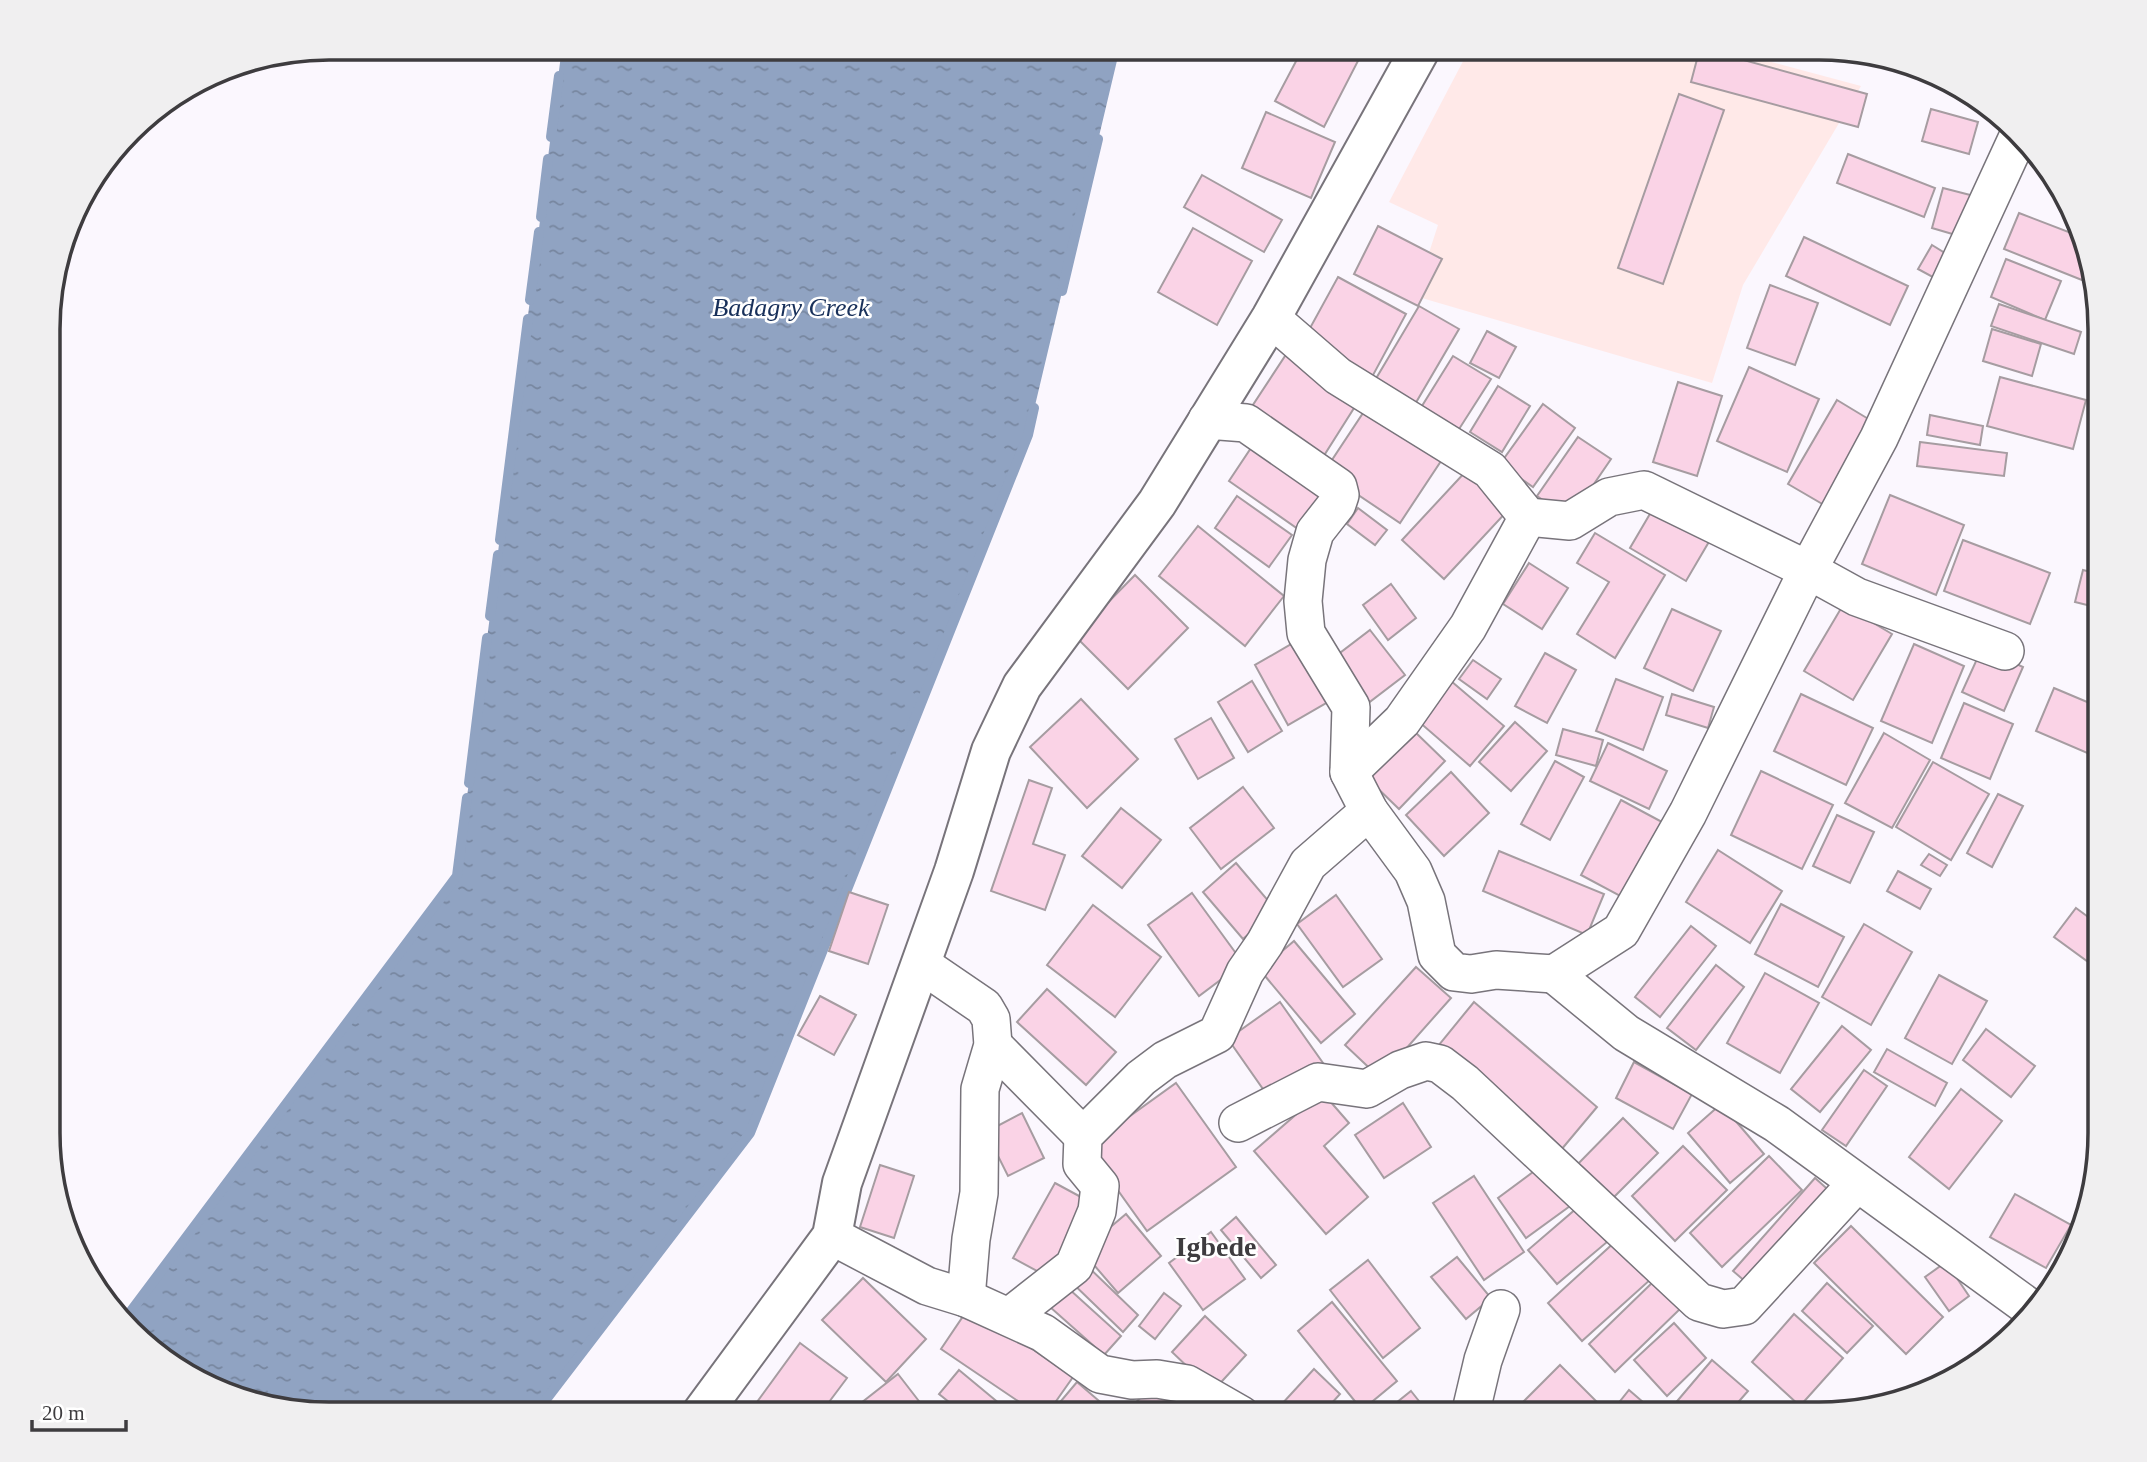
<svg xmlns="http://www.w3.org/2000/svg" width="2147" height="1462" font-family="Georgia,serif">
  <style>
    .education { fill: #ffe9e8 }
    .water { fill: url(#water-ripples) }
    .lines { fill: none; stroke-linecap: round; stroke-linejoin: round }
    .stream { stroke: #90a3c2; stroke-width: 10 }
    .building { fill: #fad3e6; stroke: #a69ca1; stroke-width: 2 }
    .street-casing { stroke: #78747b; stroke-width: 40 }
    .secondary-casing { stroke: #78747b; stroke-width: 42 }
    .street { stroke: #fff; stroke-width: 37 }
    .secondary { stroke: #fff; stroke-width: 38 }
    .labels { text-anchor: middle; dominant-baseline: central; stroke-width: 5; stroke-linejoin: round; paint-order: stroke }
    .water-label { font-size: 26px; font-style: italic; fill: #18305a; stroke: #fff }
    .quarter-label { font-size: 28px; font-weight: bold; fill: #3e3c3f; stroke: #fff }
    .rim { fill: none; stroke: #3e3c3f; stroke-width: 3.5 }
  </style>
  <defs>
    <pattern id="water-ripples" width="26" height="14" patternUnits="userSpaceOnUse" patternTransform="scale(1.75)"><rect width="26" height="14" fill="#90a3c2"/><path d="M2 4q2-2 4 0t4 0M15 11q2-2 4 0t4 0" fill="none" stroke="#77869f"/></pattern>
  </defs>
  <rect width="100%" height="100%" fill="#fbf7fe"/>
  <path class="education" d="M1470,48H1719L1861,86L1743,285L1712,383L1415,296L1438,225L1389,202Z"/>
  <path class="water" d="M562,47L1120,48L1028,435L750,1133L535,1414H310L237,1400L157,1357L122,1317L128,1314L457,876Z"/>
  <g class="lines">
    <g class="stream">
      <path d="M551,137L559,76"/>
      <path d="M541,217L548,159"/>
      <path d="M1062,291L1098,139"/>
      <path d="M530,300L539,232"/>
      <path d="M500,540L528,319"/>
      <path d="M490,616L498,555"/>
      <path d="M469,783L487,638"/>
      <path d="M122,1317L128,1315L457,876L467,798"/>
      <path d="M535,1414L750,1133L1028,435L1034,408"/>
    </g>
  </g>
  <g class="building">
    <path d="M1303,48H1342L1360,57L1324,127L1275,101Z"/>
    <path d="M1700,48L1867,94L1858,127L1691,82Z"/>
    <path d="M1679,94L1724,110L1663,284L1618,268Z"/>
    <path d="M1931,109L1978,122L1969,154L1922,141Z"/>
    <path d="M1266,112L1335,142L1311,198L1242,168Z"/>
    <path d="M1848,154L1935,188L1924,217L1837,183Z"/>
    <path d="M1202,175L1282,220L1264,252L1184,207Z"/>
    <path d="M1943,188L1978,197L1966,238L1932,228Z"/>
    <path d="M2070,202L2071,204L2076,225H2070Z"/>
    <path d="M2019,213L2079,236L2092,284L2004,249Z"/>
    <path d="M1378,226L1442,259L1418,306L1354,274Z"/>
    <path d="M1193,228L1252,261L1217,325L1158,292Z"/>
    <path d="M1804,237L1908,286L1890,325L1786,276Z"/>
    <path d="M1932,245L1953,258L1940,281L1918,269Z"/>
    <path d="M2006,259L2061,281L2045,320L1991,297Z"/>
    <path d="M1338,277L1406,314L1372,377L1304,339Z"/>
    <path d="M1770,285L1818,303L1795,365L1747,348Z"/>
    <path d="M1999,304L2081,332L2074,354L1991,326Z"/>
    <path d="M1419,306L1459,329L1411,411L1371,387Z"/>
    <path d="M1992,329L2041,344L2032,376L1983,361Z"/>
    <path d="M1487,331L1516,347L1499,378L1470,363Z"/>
    <path d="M1289,350L1361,397L1318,465L1245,417Z"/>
    <path d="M1453,356L1491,379L1454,437L1417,414Z"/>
    <path d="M1749,367L1819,399L1787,472L1717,441Z"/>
    <path d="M2000,377L2086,400L2073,449L1987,426Z"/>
    <path d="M1678,382L1722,396L1697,476L1653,462Z"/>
    <path d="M1498,386L1530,406L1502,452L1470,432Z"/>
    <path d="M1837,400L1880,426L1831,509L1788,484Z"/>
    <path d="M1371,401L1447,452L1400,523L1324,472Z"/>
    <path d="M1543,404L1575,428L1533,487L1500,464Z"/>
    <path d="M1930,415L1983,426L1980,445L1927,435Z"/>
    <path d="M1578,437L1611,459L1570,519L1537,496Z"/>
    <path d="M1257,439L1327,487L1298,529L1229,481Z"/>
    <path d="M1920,442L2007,453L2004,476L1917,466Z"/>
    <path d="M1468,469L1510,508L1444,579L1402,540Z"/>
    <path d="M1890,495L1964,525L1936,595L1862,564Z"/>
    <path d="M1237,496L1292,535L1269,567L1215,528Z"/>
    <path d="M1654,507L1710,540L1686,581L1630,548Z"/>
    <path d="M1358,508L1387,530L1375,545L1347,524Z"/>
    <path d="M1198,526L1284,596L1245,646L1159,576Z"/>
    <path d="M1595,533L1665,575L1615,658L1577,634L1609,582L1577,563Z"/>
    <path d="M1963,540L2050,573L2030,624L1944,591Z"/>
    <path d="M1529,563L1568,588L1542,629L1503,604Z"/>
    <path d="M2083,570L2099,574V608L2075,602Z"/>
    <path d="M1135,575L1188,628L1128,689L1075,636Z"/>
    <path d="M1391,584L1416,618L1388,640L1363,605Z"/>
    <path d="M1843,605L1892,634L1853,700L1804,671Z"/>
    <path d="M1672,609L1721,631L1693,691L1644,668Z"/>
    <path d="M1370,630L1405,675L1367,704L1332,659Z"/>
    <path d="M1300,639L1333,699L1288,725L1255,665Z"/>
    <path d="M1914,644L1964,666L1932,743L1881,721Z"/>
    <path d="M1982,648L2023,667L2004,711L1962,692Z"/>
    <path d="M1545,653L1576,670L1547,723L1515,706Z"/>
    <path d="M1473,660L1501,679L1487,699L1459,679Z"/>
    <path d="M1616,679L1663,697L1643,750L1596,731Z"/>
    <path d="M1252,681L1282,731L1248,752L1218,702Z"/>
    <path d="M1451,681L1504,726L1470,766L1418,721Z"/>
    <path d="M2054,688L2099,707V758L2036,731Z"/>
    <path d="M1672,694L1714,707L1708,728L1666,715Z"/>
    <path d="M1801,694L1873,728L1846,785L1774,751Z"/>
    <path d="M1081,699L1138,759L1087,808L1030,747Z"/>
    <path d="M1964,703L2013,724L1990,779L1941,758Z"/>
    <path d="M1211,718L1234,758L1198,779L1175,739Z"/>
    <path d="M1515,722L1547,751L1511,791L1479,762Z"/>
    <path d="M1563,729L1603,740L1596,766L1556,755Z"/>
    <path d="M1413,730L1445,761L1399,809L1367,778Z"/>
    <path d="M1884,733L1930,760L1892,828L1845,803Z"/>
    <path d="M1608,743L1667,771L1649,809L1590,781Z"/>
    <path d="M1555,761L1584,777L1550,840L1521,824Z"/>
    <path d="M1933,762L1989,794L1951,860L1896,827Z"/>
    <path d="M1761,771L1833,805L1802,869L1731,835Z"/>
    <path d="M1451,772L1489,813L1444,856L1406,815Z"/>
    <path d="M1029,780L1052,788L1033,844L1065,855L1045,910L991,891Z"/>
    <path d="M1243,787L1274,828L1221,869L1190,828Z"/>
    <path d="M1998,794L2023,806L1992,867L1967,853Z"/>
    <path d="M1621,800L1662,822L1622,897L1581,875Z"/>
    <path d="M1121,808L1161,840L1122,888L1082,856Z"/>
    <path d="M1837,815L1874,832L1850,883L1813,866Z"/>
    <path d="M1718,850L1782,891L1750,943L1686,902Z"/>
    <path d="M1499,851L1604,894L1587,935L1483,891Z"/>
    <path d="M1929,854L1947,865L1940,876L1921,865Z"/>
    <path d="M1236,863L1276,910L1243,939L1203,892Z"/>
    <path d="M1898,871L1931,889L1920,909L1887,891Z"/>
    <path d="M849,892L888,905L868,964L829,951Z"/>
    <path d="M1192,893L1243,963L1199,996L1148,925Z"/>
    <path d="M1336,895L1382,959L1343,987L1297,924Z"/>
    <path d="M1781,904L1844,937L1818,987L1755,954Z"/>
    <path d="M1093,905L1161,957L1115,1017L1047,965Z"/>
    <path d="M2076,908L2099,925V953L2091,964L2054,937Z"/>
    <path d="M1864,924L1912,952L1871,1025L1822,997Z"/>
    <path d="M1691,926L1716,946L1660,1017L1635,997Z"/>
    <path d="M1294,941L1355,1014L1321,1043L1260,970Z"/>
    <path d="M2099,960V979L2090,970Z"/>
    <path d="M1716,965L1744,987L1696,1050L1667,1028Z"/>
    <path d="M1416,967L1451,998L1380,1078L1345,1045Z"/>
    <path d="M1765,973L1819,1003L1780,1073L1727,1043Z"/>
    <path d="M1939,975L1987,1001L1952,1064L1905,1038Z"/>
    <path d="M1047,989L1116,1052L1086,1085L1017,1022Z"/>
    <path d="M820,996L856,1015L834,1055L798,1035Z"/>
    <path d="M1280,1002L1323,1063L1270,1099L1228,1039Z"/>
    <path d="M1474,1002L1597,1107L1561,1150L1438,1046Z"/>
    <path d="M1842,1026L1871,1050L1820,1112L1791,1089Z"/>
    <path d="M1986,1029L2035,1066L2011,1097L1963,1060Z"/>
    <path d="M1887,1049L1947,1083L1935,1106L1874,1072Z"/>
    <path d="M1634,1062L1692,1094L1673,1129L1616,1098Z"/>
    <path d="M1864,1070L1887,1086L1846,1146L1822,1130Z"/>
    <path d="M1176,1083L1236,1167L1147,1231L1087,1147Z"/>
    <path d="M1961,1089L2002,1121L1949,1189L1909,1157Z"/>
    <path d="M1322,1092L1349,1123L1324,1146L1368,1197L1326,1234L1254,1151Z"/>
    <path d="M1403,1103L1431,1147L1384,1178L1355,1135Z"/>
    <path d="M1721,1104L1764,1154L1730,1183L1688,1133Z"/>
    <path d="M1022,1113L1044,1158L1008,1176L986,1132Z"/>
    <path d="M1623,1118L1658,1153L1606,1205L1572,1170Z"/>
    <path d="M1683,1146L1727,1190L1675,1241L1632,1196Z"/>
    <path d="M1769,1156L1802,1190L1722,1267L1690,1233Z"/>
    <path d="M880,1165L914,1176L894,1238L860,1227Z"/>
    <path d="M1541,1166L1570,1206L1526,1238L1498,1198Z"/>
    <path d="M1474,1176L1524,1252L1484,1280L1433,1203Z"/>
    <path d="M1815,1178L1834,1195L1753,1288L1733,1271Z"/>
    <path d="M1055,1183L1092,1203L1050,1278L1013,1258Z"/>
    <path d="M2015,1194L2071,1225L2046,1268L1990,1237Z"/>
    <path d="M1577,1208L1607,1242L1557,1284L1528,1250Z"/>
    <path d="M1126,1214L1161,1256L1118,1293L1082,1251Z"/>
    <path d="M1236,1217L1276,1265L1261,1278L1221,1230Z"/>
    <path d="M1851,1226L1943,1317L1906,1354L1814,1263Z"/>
    <path d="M1211,1232L1245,1279L1203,1310L1169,1263Z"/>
    <path d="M1617,1240L1651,1279L1582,1341L1548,1303Z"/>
    <path d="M1457,1257L1491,1298L1466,1319L1431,1277Z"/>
    <path d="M1081,1260L1138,1315L1123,1332L1065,1276Z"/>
    <path d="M1368,1260L1420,1328L1383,1358L1330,1290Z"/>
    <path d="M1946,1262L1969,1296L1949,1311L1925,1277Z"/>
    <path d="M863,1278L926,1339L886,1382L822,1320Z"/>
    <path d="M1058,1279L1121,1336L1104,1355L1041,1299Z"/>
    <path d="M1655,1280L1681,1308L1615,1372L1589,1344Z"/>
    <path d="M1827,1283L1873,1326L1847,1353L1802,1311Z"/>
    <path d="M1164,1293L1181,1306L1155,1339L1139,1326Z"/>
    <path d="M1332,1302L1397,1381L1362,1410L1298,1331Z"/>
    <path d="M970,1306L1073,1377L1047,1414H1037L941,1349Z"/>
    <path d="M1794,1314L1843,1358L1800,1406L1752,1362Z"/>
    <path d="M1205,1316L1246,1355L1213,1391L1172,1352Z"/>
    <path d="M1674,1323L1706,1358L1667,1396L1634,1360Z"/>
    <path d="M800,1343L847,1378L820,1414H751L749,1413Z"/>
    <path d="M1712,1360L1748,1391L1727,1415H1683L1673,1406Z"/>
    <path d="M1560,1365L1598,1403L1587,1415H1535L1523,1402Z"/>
    <path d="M1314,1369L1340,1394L1321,1415H1289L1280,1406Z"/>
    <path d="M959,1370L1012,1414H964L939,1394Z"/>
    <path d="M898,1374L925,1409L918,1414H847Z"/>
    <path d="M1156,1380L1196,1415L1143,1414L1133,1406Z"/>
    <path d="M1077,1382L1113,1413L1112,1414H1050Z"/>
    <path d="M1629,1390L1658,1415H1609Z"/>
    <path d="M1411,1391L1430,1415H1381Z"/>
  </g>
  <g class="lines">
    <g class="street-casing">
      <g id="street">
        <path d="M2017,139L1879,438L1808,570L1688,813L1621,931L1554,974L1626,1033L1777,1124L2034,1311"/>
        <path d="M1271,318L1338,376L1490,470L1528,517L1570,521L1609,497L1644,490L1808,570L1857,597L2005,651"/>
        <path d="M1207,420L1246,423L1338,487L1340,495L1337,504L1315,532L1307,560L1303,601L1306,633L1351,707L1349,772L1369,811L1413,871L1426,901L1437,955L1454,972L1471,974L1496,970L1554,974"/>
        <path d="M1349,772L1402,721L1468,627L1528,517"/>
        <path d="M921,964L984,1007L991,1019L993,1045L980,1089L979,1193L971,1239L966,1298"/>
        <path d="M993,1045L1083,1136"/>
        <path d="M1238,1123L1318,1082L1367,1089L1400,1070L1426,1061L1440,1064L1465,1083L1699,1302L1723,1309L1744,1306L1857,1183"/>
        <path d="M832,1236L927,1286L966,1298L1043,1333L1100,1374L1132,1380L1157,1379L1187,1384L1241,1415"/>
        <path d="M1009,1317L1074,1266L1097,1211L1100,1186L1082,1164L1083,1136L1141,1078L1165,1060L1217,1034L1245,972L1265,943L1308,864L1369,811"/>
        <path d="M1470,1415L1483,1360L1501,1309"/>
      </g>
    </g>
    <g class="secondary-casing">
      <path id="secondary" d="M701,1414L832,1236L842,1183L954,871L991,751L1022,686L1157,503L1271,318L1421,48"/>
    </g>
    <use href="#street" class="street"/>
    <use href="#secondary" class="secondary"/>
  </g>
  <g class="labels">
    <g class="water-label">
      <text x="791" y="307">Badagry Creek</text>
    </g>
    <g class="quarter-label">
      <text x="1216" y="1246">Igbede</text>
    </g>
  </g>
  <path d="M0 0H2147V1462H0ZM329 60H1819A269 269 0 0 1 2088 329V1133A269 269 0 0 1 1819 1402H329A269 269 0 0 1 60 1133V329A269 269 0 0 1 329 60Z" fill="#f0eff0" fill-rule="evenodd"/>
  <path class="rim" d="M329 60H1819A269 269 0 0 1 2088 329V1133A269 269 0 0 1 1819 1402H329A269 269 0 0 1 60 1133V329A269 269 0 0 1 329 60Z"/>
  <path d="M32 1420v10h94v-10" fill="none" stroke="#3e3c3f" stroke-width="3.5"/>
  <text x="42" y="1420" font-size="21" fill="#3e3c3f" stroke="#ffffff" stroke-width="5" paint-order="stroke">20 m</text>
</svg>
